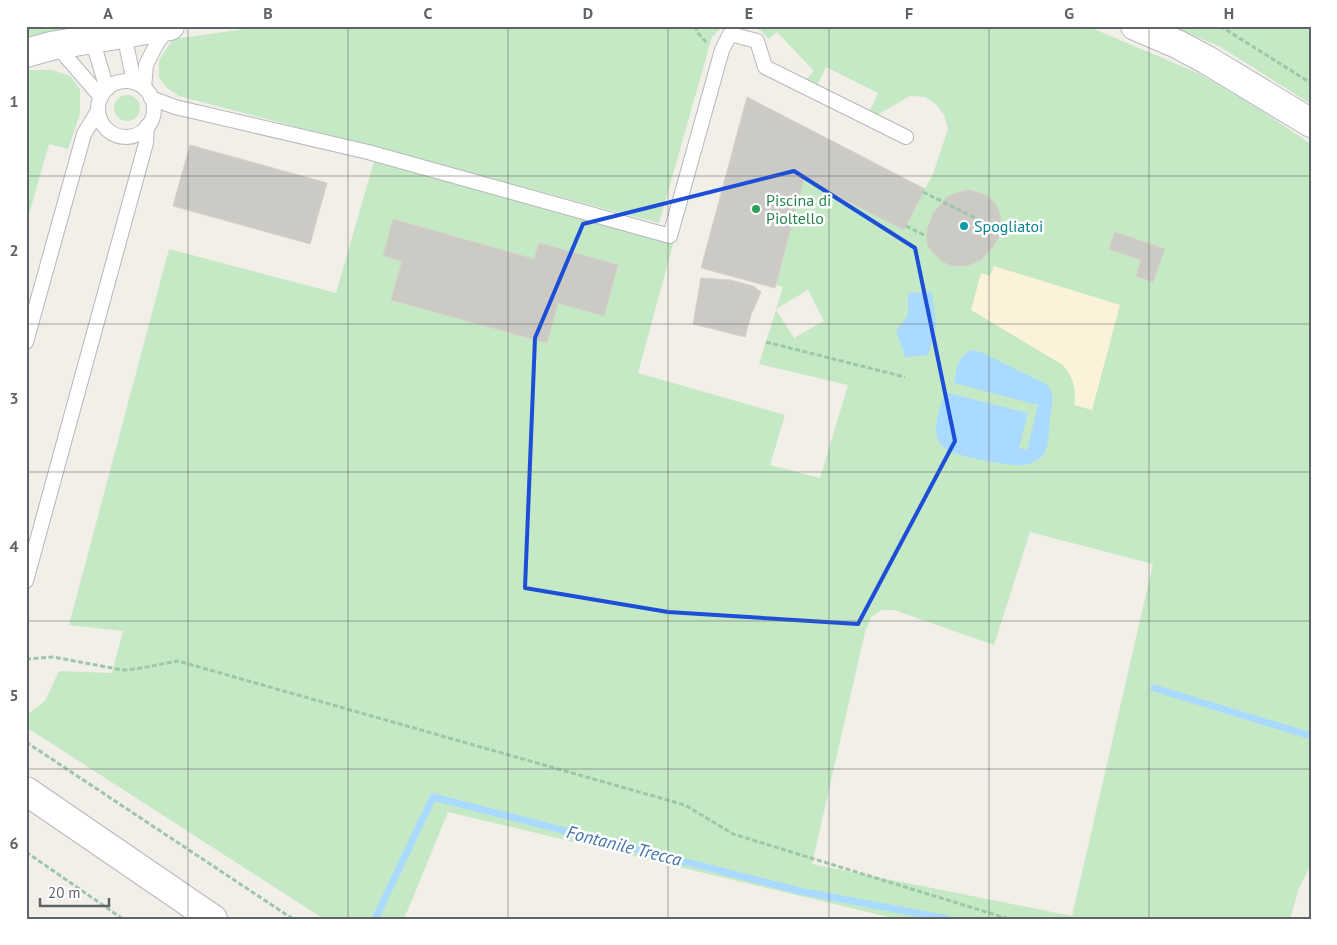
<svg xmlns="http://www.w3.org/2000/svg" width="1337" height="945" font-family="'PT Sans',sans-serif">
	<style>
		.green { fill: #c5e8c5; fill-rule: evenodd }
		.sand { fill: #fbf3d9 }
		.water { fill: #aadaff }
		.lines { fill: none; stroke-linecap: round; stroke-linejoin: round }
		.stream { stroke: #aadaff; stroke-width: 7 }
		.building { fill: #cccac5; stroke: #d6d1c6 }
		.lane-casing { stroke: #b5b8bc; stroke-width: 16 }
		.secondary-casing { stroke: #b6babf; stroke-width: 30 }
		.path { stroke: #9cc7a9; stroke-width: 3; stroke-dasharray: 5 2.5; stroke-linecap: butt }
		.lane { stroke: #fff; stroke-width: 14 }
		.secondary { stroke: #fff; stroke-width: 28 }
		.marked { fill: none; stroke: #1d4ed8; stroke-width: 4; stroke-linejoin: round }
		.grid { fill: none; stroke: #5f6368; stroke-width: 1; stroke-opacity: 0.55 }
		.leisure-dot { fill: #2e9e5b; stroke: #fff; stroke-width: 2 }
		.culture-dot { fill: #0f9aa8; stroke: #fff; stroke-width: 2 }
		.labels { text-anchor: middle; stroke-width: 5; stroke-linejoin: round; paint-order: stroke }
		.leisure-label { font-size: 16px; fill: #27864d; stroke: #fff; text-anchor: start }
		.culture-label { font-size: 16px; fill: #0d838f; stroke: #fff; text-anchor: start }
		.water-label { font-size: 18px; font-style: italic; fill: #4174aa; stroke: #fff }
		.neatline { fill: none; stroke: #5f6368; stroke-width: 2 }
		.grid-label { font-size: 16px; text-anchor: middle; font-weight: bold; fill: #5f6368 }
	</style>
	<rect width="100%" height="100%" fill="#f1efe8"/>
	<g class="green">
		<path d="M26,26H107L47,36H26Z"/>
		<path d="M267,26H726L722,27L712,37L659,223L179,96L167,88L159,77V60L173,39Z"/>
		<path d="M752,26H1087L1200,74L1262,111L1311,144V865L1299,888L1290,919H897L448,812L404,919H324L26,727V716L45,701L59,671L112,673L123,631L69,625L169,249L336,293L375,158L673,244L638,373L785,415L770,465L820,478L848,385L759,364L776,310L794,338L824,321L808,290L776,309L783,287L776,285L804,179L925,189L933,174L948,129L944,115L936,104L925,97L910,96L875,116L869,113L878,93L826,67L817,86L811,84L807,79L814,71L777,32L769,39L760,30ZM1030,532L1153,564L1072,916L812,864L865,632L871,617L882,610H894L994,645Z"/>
		<path d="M1170,26H1311V104L1219,46Z"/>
		<path d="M29,70H52L70,76L80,89V114L68,149L49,144L26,225V71Z"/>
		<circle cx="127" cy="108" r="13"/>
	</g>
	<path class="sand" d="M994,266L1120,305L1092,410L1074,405C1077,389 1073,378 1063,365L971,310L981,273L990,276Z"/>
	<g class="water">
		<path d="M932,292L936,325L928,355L905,357L896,331L908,315V293Z"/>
		<path d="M973,350L981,352L1046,384C1056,393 1052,406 1050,417C1049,426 1049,447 1044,454C1040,460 1030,464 1024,465C1012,467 955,456 946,449C942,447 938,441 937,437C933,426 942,404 945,392L1028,413L1019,448L1027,450L1038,405L954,383C957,369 957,355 973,350Z"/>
	</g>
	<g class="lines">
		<g class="stream">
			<path d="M1154,688L1311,736"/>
			<path d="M375,919L433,797L800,891L948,919"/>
		</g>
	</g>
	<g class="building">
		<path d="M747,97L925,189L904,230L804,179L775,288L701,268Z"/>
		<path d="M190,145L327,183L310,244L173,206Z"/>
		<path d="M968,190L974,191L986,195L995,203L1000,214L1001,229L1000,235L993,247L980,261L966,266H951L940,260L929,248L927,243V229L934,212L947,197L958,192Z"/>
		<path d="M393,219L534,259L539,243L618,265L604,316L558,303L547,343L391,300L402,261L383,256Z"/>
		<path d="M1115,232L1165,249L1153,282L1136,276L1141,260L1109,249Z"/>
		<path d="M701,278L730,280L753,286L761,292L751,315L745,337L693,324Z"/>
	</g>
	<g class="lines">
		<g class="lane-casing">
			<g id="lane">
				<path d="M124,34L134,82"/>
				<path d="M92,39L107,89"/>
				<path d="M56,45L101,97"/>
				<circle cx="126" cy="109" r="28"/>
				<path d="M144,88L146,65L156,45L168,28"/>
				<path d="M151,98L175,107L368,152L670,236L722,50L730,34L757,41L765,67L906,137"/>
				<path d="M26,342L84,134L98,111"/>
				<path d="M26,581L146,143L147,126"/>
			</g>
		</g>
		<g class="secondary-casing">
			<g id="secondary">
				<path d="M1135,26L1177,44L1207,60L1311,123"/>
				<path d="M26,53L51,46L170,26"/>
				<path d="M26,791L213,919"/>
			</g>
		</g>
		<g class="path">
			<path d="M695,26L698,33L706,42"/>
			<path d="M1220,26L1311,83"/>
			<path d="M923,192L1001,231"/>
			<path d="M906,226L924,235"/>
			<path d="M766,342L905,377"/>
			<path d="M26,659L53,657L123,670L136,669L178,661L685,805L733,834L1009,919"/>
			<path d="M26,742L293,919"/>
			<path d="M26,852L123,919"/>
		</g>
		<use href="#lane" class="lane"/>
		<use href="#secondary" class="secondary"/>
	</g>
	<path class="marked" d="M794,171L915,248L955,441L858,624L668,612L525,588L535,338L583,224Z"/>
	<path class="grid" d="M188,26V919M348,26V919M508,26V919M668,26V919M829,26V919M989,26V919M1149,26V919M26,176H1311M26,324H1311M26,472H1311M26,621H1311M26,769H1311"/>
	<circle class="leisure-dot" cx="756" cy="209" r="5"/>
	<circle class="culture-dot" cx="964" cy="226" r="5"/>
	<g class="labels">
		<g class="leisure-label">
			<text x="766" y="206">Piscina di<tspan x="766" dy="18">Pioltello</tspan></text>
		</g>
		<g class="culture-label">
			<text x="974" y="232">Spogliatoi</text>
		</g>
		<g class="water-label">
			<text transform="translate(624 846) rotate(14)" y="6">Fontanile Trecca</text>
		</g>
	</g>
	<rect width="1337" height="945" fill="none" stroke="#ffffff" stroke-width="55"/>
	<path d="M40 898v8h69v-8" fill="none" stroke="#5f6368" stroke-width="2.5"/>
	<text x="48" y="898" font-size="15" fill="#5f6368" stroke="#ffffff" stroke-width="4" paint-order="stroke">20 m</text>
	<rect x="28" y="28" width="1282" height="890" class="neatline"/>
	<g class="grid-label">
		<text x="108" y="19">A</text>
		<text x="268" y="19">B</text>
		<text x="428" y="19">C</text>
		<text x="588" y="19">D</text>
		<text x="749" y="19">E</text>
		<text x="909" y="19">F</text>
		<text x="1069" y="19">G</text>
		<text x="1229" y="19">H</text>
		<text x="14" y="107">1</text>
		<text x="14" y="256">2</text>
		<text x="14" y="404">3</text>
		<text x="14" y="552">4</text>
		<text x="14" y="701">5</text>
		<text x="14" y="849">6</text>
	</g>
</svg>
